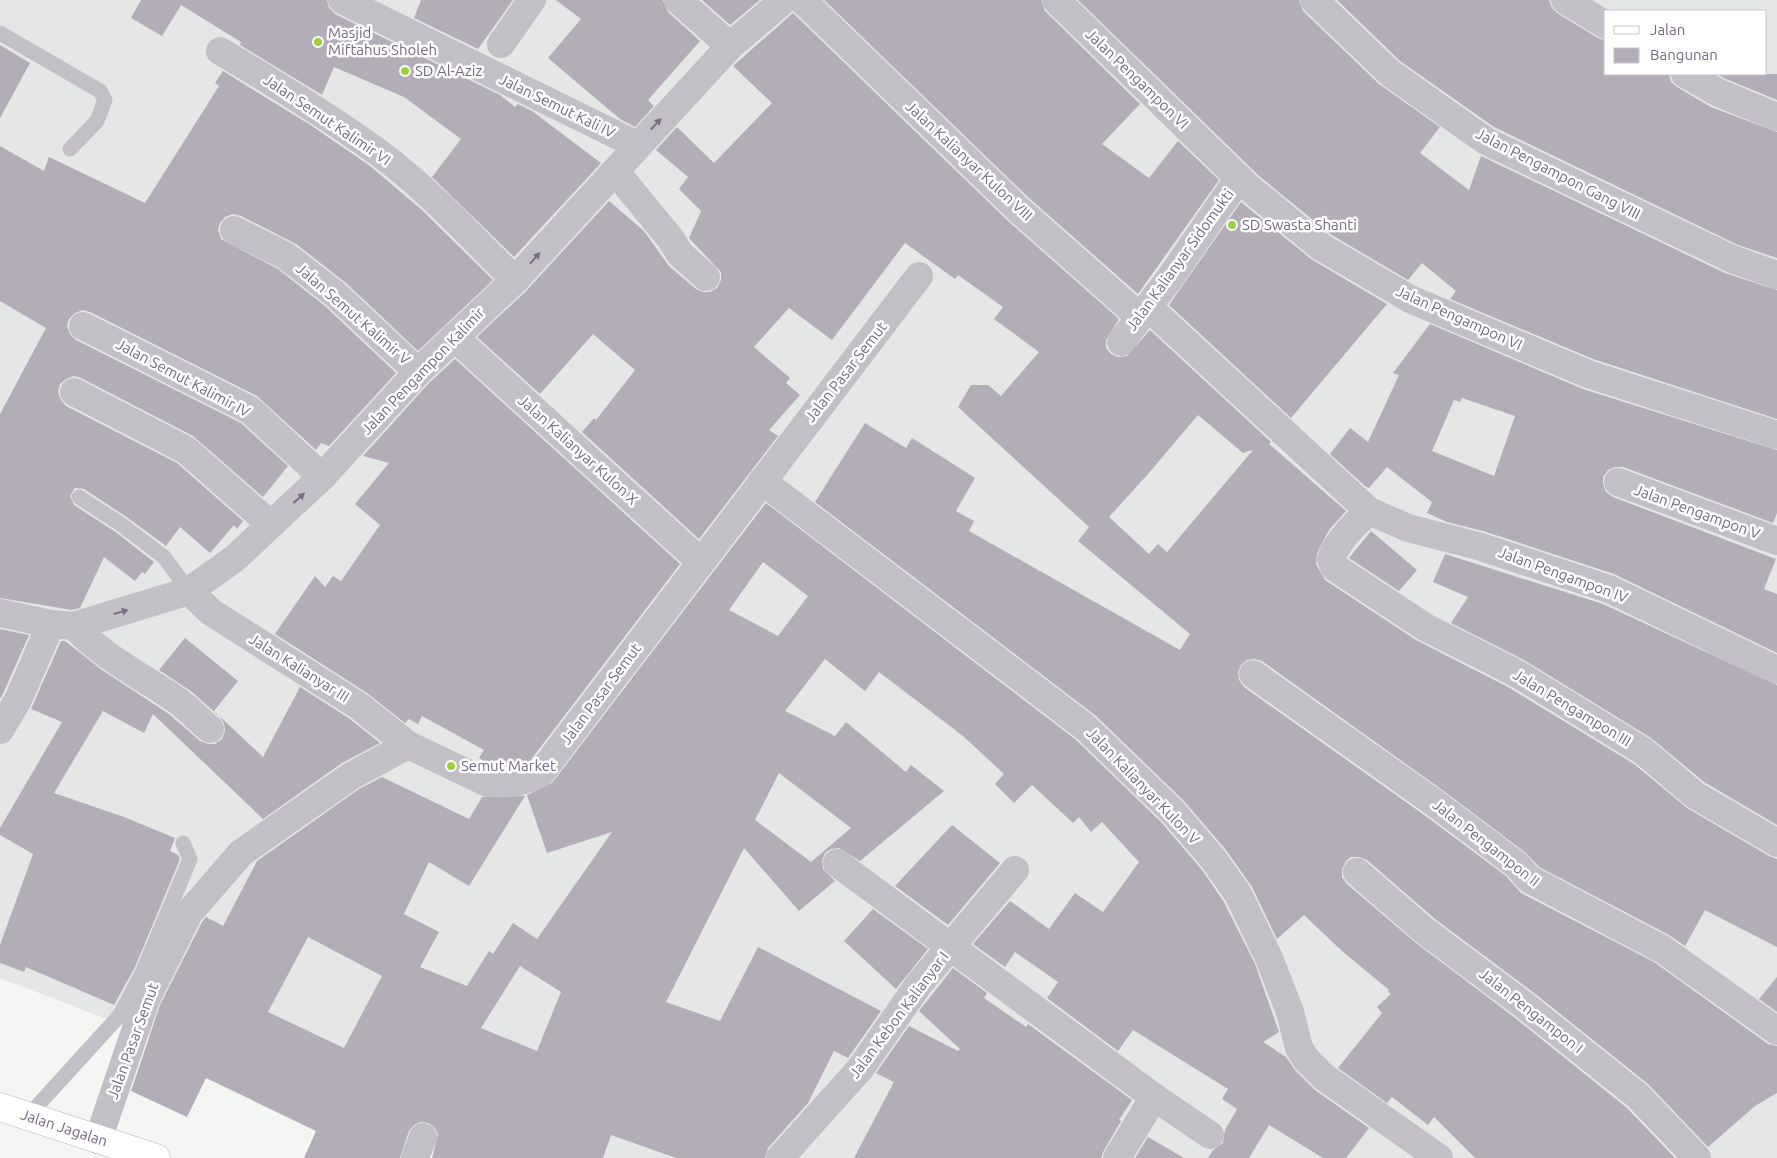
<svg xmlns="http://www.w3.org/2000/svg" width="1777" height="1158" font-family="Ubuntu,sans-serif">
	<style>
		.built { fill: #e5e6e6; fill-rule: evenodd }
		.building { fill: #b2adb7; fill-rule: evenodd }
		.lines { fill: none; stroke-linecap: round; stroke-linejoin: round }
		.primary-casing { stroke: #b7b3ba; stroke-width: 29 }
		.service { stroke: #c3bfc6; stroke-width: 15 }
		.minor { stroke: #c3bfc6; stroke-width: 28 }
		.primary { stroke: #fff; stroke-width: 28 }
		.oneway { fill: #796c84 }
		.poi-dot { fill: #9fd039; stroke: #fff; stroke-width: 2 }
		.labels { text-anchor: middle; stroke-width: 5; stroke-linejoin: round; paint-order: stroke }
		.poi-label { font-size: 15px; fill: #756880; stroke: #fff; text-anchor: start }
		.street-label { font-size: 15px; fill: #756880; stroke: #fff }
	</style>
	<rect width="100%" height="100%" fill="#f3f6f3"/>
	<path class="built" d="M0,0H1777V1158H468L0,978ZM1606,11H1766V74H1606Z"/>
	<g class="building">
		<path d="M141,0H327L329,8L335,14L500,95L515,107L518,104L532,111L601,163L514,257L432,177L461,139L404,97L334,67L322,95L240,45L241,42L181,5L162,36L131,18Z"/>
		<path d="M421,0H513L478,49L414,18Z"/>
		<path d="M556,0H663L668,12L700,41L648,100L654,106L635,127L620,119L548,58L581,19Z"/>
		<path d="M702,0H760L730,25Z"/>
		<path d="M824,0H1041L1045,11L1140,104L1102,144L1149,178L1178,141L1219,180L1138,294L1029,198Z"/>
		<path d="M1078,0H1299L1303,11L1379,84L1440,127L1420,153L1469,190L1481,156L1725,273L1777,290V419L1593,359L1450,299L1456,291L1422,263L1408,280L1330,234L1259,176Z"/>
		<path d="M1337,0H1549L1552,8L1557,13L1598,38L1606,41V74H1669L1671,82L1677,87L1711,107L1777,132V258L1738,245L1494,127L1400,61Z"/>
		<path d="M793,13L1007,220L1119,319L1106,340V348L1111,354L1118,357L1127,356L1150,330L1271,442L1269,444L1346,511L1329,530L1317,553L1316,564L1325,580L1416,640L1508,687L1634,764L1687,808L1769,856L1777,859V947L1705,910L1685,946L1669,935L1539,867L1526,853L1445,792L1262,661L1255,659L1247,660L1241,665L1238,672L1239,680L1244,687L1427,817L1506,876L1521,893L1654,962L1768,1044L1777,1046V1093L1755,1106L1708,1147L1648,1084L1534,993L1435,919L1367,860L1359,857H1351L1346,861L1342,869V877L1347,884L1416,943L1514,1017L1627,1108L1675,1158H1475L1434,1117L1428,1125L1392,1097L1387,1103L1338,1068L1382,1013L1377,1007L1391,994L1388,992L1389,990L1342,951L1304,915L1277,939L1252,887L1226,850L1184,801L1096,716L815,502L865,423L906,448L912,438L975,478L956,511L974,521L969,531L1180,650L1190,634L1078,541L1089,527L958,407L971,385H988L1001,396L1039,352L994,319L1003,307L958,275L955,279L905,243L832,340L789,308L754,347L790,378L786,383L800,395L769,430L778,436L699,539L582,432L594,418L596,420L635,370L593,334L540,394L477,337L526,291L609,201L644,231L669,266L696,289L703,292H710L717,288L721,280V272L689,238L701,211L679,189L688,177L656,150L677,127L714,163L772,103L733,66ZM1198,415L1243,453L1253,450L1167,552L1158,544L1149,554L1109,517L1148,474Z"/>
		<path d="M0,45L30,63L0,118Z"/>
		<path d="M223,71L312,126L370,166L422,210L493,280L418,351L346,283L296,244L241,216L233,214L225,217L220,223L218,230L221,239L278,269L325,306L396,373L329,446L321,443L316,450L257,396L90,312L83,310L75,313L69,319L67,326L70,334L76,340L241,423L288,466L263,497L193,436L81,378L74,376L66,379L60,384L58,392L61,400L66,406L177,463L243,521L237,529L234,525L210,553L180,527L166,546L128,518L84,489L75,488L70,496L74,505L117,533L154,562L145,574L142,572L135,581L104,557L80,608L72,610L0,598V414L46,328L0,301V146L44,171L49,157L145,203L219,86L215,83Z"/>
		<path d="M1717,74H1777V100L1726,79Z"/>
		<path d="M1241,202L1311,259L1387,304L1291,418L1169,305Z"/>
		<path d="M1430,324L1583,389L1777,450V513L1773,523L1623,467H1615L1608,470L1603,477V484L1606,492L1613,497L1776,559L1764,589L1777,594V653L1614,574L1483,531L1447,522L1427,513L1432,502L1387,467L1369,488L1366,487L1330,454L1350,428L1368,442L1399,375L1393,373ZM1462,398L1515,416L1494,476L1432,451L1454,400L1460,402Z"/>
		<path d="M455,359L680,564L530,761L515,766L495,767L479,758L484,750L422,716L418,724L409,719L405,723L367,693L275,634L315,576L325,587L333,576L341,581L380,525L355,504L389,463L363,456L429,383Z"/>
		<path d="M766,503L1075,739L1162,823L1202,870L1224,902L1255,964L1279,1032L1263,1042L1286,1057L1295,1070L1315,1090L1369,1128L1346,1158H1323L1269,1125L1249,1158H1208L1213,1150L1223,1143L1225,1130L1237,1109L1222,1099L1228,1089L1133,1030L1118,1051L1047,998L1058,982L1015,952L1005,967L973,944L1010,901L1049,929L1075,893L1103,912L1139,862L1102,822L1091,832L1079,817L1073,823L1032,785L1014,803L995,784L1004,774L963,736L879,672L865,691L825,659L785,711L835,736L846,722L906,772L911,765L944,791L860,861L839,848L831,849L825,853L822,861L823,869L835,881L799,911L744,848L666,1002L720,1021L758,947L881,1011L848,1058L834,1051L808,1103L768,1148L765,1158H676L611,1135L603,1158H432L438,1134L435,1128L429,1123L421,1122L414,1125L409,1131L400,1158H304L316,1131L206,1078L187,1117L131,1091L160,1005L202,922L206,917L223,926L257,861L359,789L382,777L469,819L482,797L525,796L469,886L429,862L404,914L439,932L420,967L467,986L489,951L493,954L513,923L537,939L612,832L547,853L527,795L552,783ZM763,562L808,596L778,636L729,610ZM779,773L851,828L811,862L755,820ZM308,937L382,976L344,1048L268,1012ZM520,966L561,992L537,1051L481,1028Z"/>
		<path d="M1371,531L1417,570L1399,591L1349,558Z"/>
		<path d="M1445,554L1603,604L1777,685V825L1704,782L1651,738L1524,660L1451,623L1468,597L1433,582Z"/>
		<path d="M0,629L29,635L1,698L0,697Z"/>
		<path d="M185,638L238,681L214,711L263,757L300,687L350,719L380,743L342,763L263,819L153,714L144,733L103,711L54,793L124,817L175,838L170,851L178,855L180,859L135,967L114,1005L26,967L24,972L0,963V945L33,854L0,835V828L62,722L31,709L61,641H65L102,670L169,714L200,741L208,744H215L222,739L225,731L224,723L220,717L192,692L159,670Z"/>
		<path d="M952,825L1000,863L948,925L895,886Z"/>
		<path d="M873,909L928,949L896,989L844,941Z"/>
		<path d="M953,968L987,993L984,998L1026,1027L1028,1024L1132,1100L1119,1120L1121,1121L1104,1150L1101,1158H854L894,1082L876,1073L909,1026L958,1051L960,1049L919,1011Z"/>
		<path d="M1777,977V1012L1759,999Z"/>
		<path d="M1148,1137L1184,1158H1135Z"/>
	</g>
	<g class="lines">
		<g class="primary-casing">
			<path id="primary" d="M0,1107L156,1158"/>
		</g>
		<g class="service">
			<path d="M0,33L100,91L105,100L97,121L70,149"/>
			<path d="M79,497L122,525L164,557L189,591"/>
			<path d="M28,1116L120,1015L143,971L190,859L183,843"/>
		</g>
		<g class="minor">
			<path d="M342,0L637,145"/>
			<path d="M678,0L730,46"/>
			<path d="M802,0L1018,209L1140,317"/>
			<path d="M1056,0L1249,188L1321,247L1410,299L1588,374L1777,435"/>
			<path d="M1314,0L1390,73L1486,141L1732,259L1777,275"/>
			<path d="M1565,0L1606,25"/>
			<path d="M501,44L532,0"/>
			<path d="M220,51C274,83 328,116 379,153C429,190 471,237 515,280"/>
			<path d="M1685,74L1719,93L1777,117"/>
			<path d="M615,171L670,238L680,254L706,277"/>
			<path d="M234,230L286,256L335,294L418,372"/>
			<path d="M1148,307L1369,511C1355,524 1337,541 1331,559L1334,567L1425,627L1516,673L1643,751L1695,795L1777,843"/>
			<path d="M83,326L250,410L322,477"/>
			<path d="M454,337L701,562"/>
			<path d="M1121,342L1170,278L1239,178"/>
			<path d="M74,392L186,450L270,524"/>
			<path d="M762,481L1085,727L1173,812L1214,860L1238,894L1269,958L1290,1012L1299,1048L1306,1059L1324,1077L1439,1158"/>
			<path d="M1618,482L1777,541"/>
			<path d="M1369,511L1408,528L1478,546L1609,589L1777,670"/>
			<path d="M189,591L211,612L359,706L408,745L488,783L518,782L540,774L919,276"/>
			<path d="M0,613L51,624L74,626L189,591L234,559L322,477L418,372L515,280L730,46L784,0"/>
			<path d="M74,626C104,658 142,676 178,701C189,709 199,720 210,729"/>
			<path d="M1253,674L1436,804L1517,865L1529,879L1662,949L1777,1031"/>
			<path d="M0,730L18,700L51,624"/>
			<path d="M837,863L1154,1097L1210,1135"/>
			<path d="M1357,872L1425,931L1524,1005L1638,1096L1697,1158"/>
			<path d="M98,1140L146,999L189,913L241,853L351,776L408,745"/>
			<path d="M415,1158L423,1137"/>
			<path d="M780,1158L860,1069L919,984L1015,870"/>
			<path d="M1117,1158L1154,1097"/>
		</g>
		<use href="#primary" class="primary"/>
	</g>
	<defs><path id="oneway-solid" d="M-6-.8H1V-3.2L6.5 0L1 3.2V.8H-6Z" transform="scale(1.25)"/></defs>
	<g class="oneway">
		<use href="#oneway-solid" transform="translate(656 124) rotate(-47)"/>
		<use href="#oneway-solid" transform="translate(535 258) rotate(-48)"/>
		<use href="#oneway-solid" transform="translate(299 498) rotate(-42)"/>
		<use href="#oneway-solid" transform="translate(121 612) rotate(-16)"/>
	</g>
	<g class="poi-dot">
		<circle cx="318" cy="42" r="5"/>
		<circle cx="405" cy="71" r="5"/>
		<circle cx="1232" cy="225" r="5"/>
		<circle cx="451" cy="766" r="5"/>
	</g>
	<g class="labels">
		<g class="poi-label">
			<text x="328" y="38">Masjid<tspan x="328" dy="17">Miftahus Sholeh</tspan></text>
			<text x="415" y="76">SD Al-Aziz</text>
			<text x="1242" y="230">SD Swasta Shanti</text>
			<text x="461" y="771">Semut Market</text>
		</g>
		<g class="street-label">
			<text transform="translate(1137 79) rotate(44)" y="5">Jalan Pengampon VI</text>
			<text transform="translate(557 106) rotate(26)" y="5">Jalan Semut Kali IV</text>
			<text transform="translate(327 120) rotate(34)" y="5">Jalan Semut Kalimir VI</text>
			<text transform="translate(969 161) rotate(43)" y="5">Jalan Kalianyar Kulon VIII</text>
			<text transform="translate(1558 174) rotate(27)" y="5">Jalan Pengampon Gang VIII</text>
			<text transform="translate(1180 260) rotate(-54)" y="5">Jalan Kalianyar Sidomukti</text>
			<text transform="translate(353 314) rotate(41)" y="5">Jalan Semut Kalimir V</text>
			<text transform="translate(1459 318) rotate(24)" y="5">Jalan Pengampon VI</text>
			<text transform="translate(423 371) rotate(-46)" y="5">Jalan Pengampon Kalimir</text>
			<text transform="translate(846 372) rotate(-52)" y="5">Jalan Pasar Semut</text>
			<text transform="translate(183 378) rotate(28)" y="5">Jalan Semut Kalimir IV</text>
			<text transform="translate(578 450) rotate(42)" y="5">Jalan Kalianyar Kulon X</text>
			<text transform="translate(1697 512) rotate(20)" y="5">Jalan Pengampon V</text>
			<text transform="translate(1563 575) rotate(20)" y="5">Jalan Pengampon IV</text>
			<text transform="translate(299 668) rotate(32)" y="5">Jalan Kalianyar III</text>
			<text transform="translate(601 694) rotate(-53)" y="5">Jalan Pasar Semut</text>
			<text transform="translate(1572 708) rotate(31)" y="5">Jalan Pengampon III</text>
			<text transform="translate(1143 786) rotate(46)" y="5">Jalan Kalianyar Kulon V</text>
			<text transform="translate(1486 843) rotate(38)" y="5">Jalan Pengampon II</text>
			<text transform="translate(1531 1011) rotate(38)" y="5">Jalan Pengampon I</text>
			<text transform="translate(899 1015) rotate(-53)" y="5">Jalan Kebon Kalianyar I</text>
			<text transform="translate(133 1041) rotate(-70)" y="5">Jalan Pasar Semut</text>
			<text transform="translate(64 1128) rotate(18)" y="5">Jalan Jagalan</text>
		</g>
	</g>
	<rect x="1604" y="10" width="162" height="65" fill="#ffffff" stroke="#c8c3cc"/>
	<rect x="1614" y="26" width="25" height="8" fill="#ffffff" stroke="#c8c3cc"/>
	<text x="1650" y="35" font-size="15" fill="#756880">Jalan</text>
	<rect x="1614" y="48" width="25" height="15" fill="#b2adb7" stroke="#c8c3cc"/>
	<text x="1650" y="60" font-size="15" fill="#756880">Bangunan</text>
</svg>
